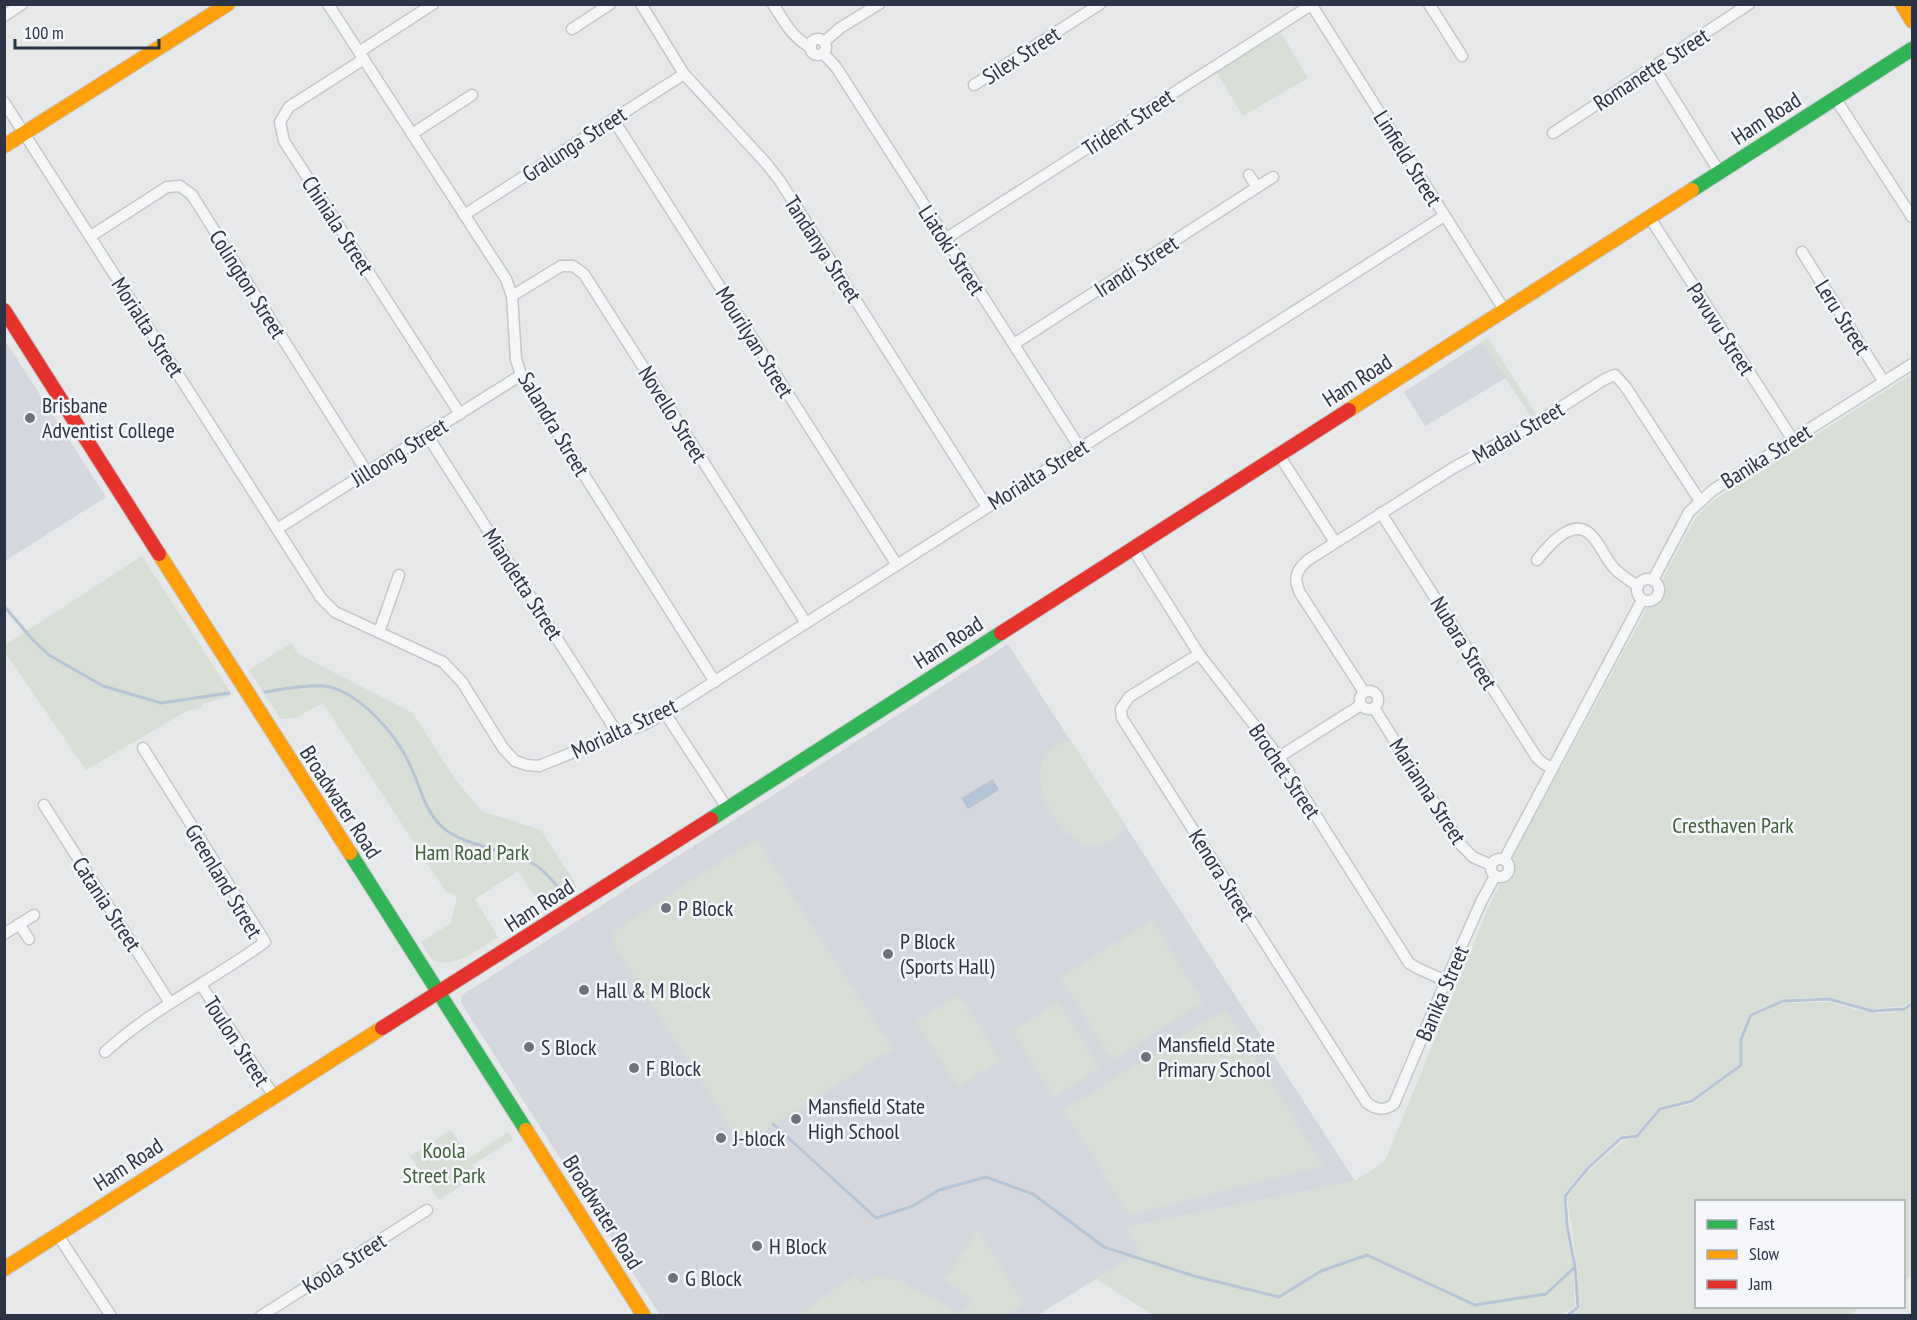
<svg xmlns="http://www.w3.org/2000/svg" width="1917" height="1320" font-family="'PT Sans Narrow',sans-serif">
	<style>
		.built { fill: #d4d7dd }
		.green { fill: #d6ded6 }
		.water { fill: #b4c4d5 }
		.lines { fill: none; stroke-linecap: round; stroke-linejoin: round }
		.stream { stroke: #b4c4d5; stroke-width: 3 }
		.street-casing { stroke: #c4c6c8; stroke-width: 13 }
		.fast-casing { stroke: #c4c6c8; stroke-width: 16 }
		.slow-casing { stroke: #c4c6c8; stroke-width: 16 }
		.jam-casing { stroke: #c4c6c8; stroke-width: 16 }
		.street { stroke: #f5f6f7; stroke-width: 10 }
		.fast { stroke: #30b455; stroke-width: 14 }
		.slow { stroke: #ff9f0a; stroke-width: 14 }
		.jam { stroke: #e5322d; stroke-width: 14 }
		.poi-dot { fill: #6c737f; stroke: #f4f6f9; stroke-width: 2 }
		.labels { text-anchor: middle; stroke-width: 5; stroke-linejoin: round; paint-order: stroke }
		.street-label { font-size: 22px; fill: #2b3445; stroke: #f4f6f9 }
		.poi-label { font-size: 22px; fill: #2b3445; stroke: #f4f6f9; text-anchor: start }
		.park-label { font-size: 22px; fill: #3f6138; stroke: #f4f6f9 }
	</style>
	<rect width="100%" height="100%" fill="#e6e8ea"/>
	<g class="built">
		<path d="M4,339L106,497L5,561H4Z"/>
		<path d="M1482,342L1506,378L1425,426L1404,392Z"/>
		<path d="M1008,644L1355,1181L1126,1227L1141,1251L1038,1315H660L467,1012L461,1002L462,995Z"/>
	</g>
	<g class="green">
		<path d="M1281,33L1308,78L1243,116L1216,71Z"/>
		<path d="M1488,338L1536,414L1531,417L1482,342Z"/>
		<path d="M1912,374V1002L1904,1006L1872,1009L1829,997L1784,999L1750,1013L1739,1038V1064L1692,1099L1659,1107L1636,1134L1620,1136L1586,1167L1563,1195L1565,1225L1573,1267L1575,1306L1562,1315H1153L1096,1279L1141,1251L1126,1227L1355,1181L1385,1161L1489,906L1513,857L1695,519L1704,509L1717,498Z"/>
		<path d="M142,556L232,695L203,704L201,708L187,711L86,770L5,652V645Z"/>
		<path d="M291,643L298,654L413,713L455,779L482,811L541,830L577,886L575,894L550,910L546,905L542,907L518,871L475,899L498,937C479,948 454,971 431,959L421,942L451,923L457,895L446,892L323,703L295,718L281,719L249,670Z"/>
		<path d="M1063,742H1072L1125,825C1117,837 1112,843 1097,845C1094,845 1090,847 1087,846C1084,845 1079,841 1076,839C1046,821 1019,758 1063,742Z"/>
		<path d="M756,839L893,1049L742,1145L612,942L614,931Z"/>
		<path d="M1152,920L1204,1002L1112,1060L1060,978Z"/>
		<path d="M959,994L1001,1060L958,1087L916,1022Z"/>
		<path d="M1058,1002L1100,1068L1054,1097L1012,1031Z"/>
		<path d="M1830,1002C1857,1010 1886,1021 1912,1006V1276L1904,1281V1202H1696V1306L1861,1307L1848,1316L1571,1315L1580,1309L1577,1265L1567,1197L1590,1170L1623,1141L1638,1137L1661,1111L1692,1104L1742,1066V1040L1753,1016L1783,1003Z"/>
		<path d="M1225,1009L1324,1166L1129,1215L1064,1110Z"/>
		<path d="M451,1130L469,1158L508,1132L514,1139L472,1165L478,1175L439,1200L410,1156Z"/>
		<path d="M978,1230L1024,1304L1006,1315H798L856,1275L862,1284L877,1276L905,1282L907,1286L935,1299L960,1315L972,1300L944,1281Z"/>
	</g>
	<path class="water" d="M993,779L999,790L968,809L961,798Z"/>
	<g class="lines">
		<g class="stream">
			<path d="M4,606L33,640L49,655L103,686L161,703L229,693"/>
			<path d="M265,692C283,689 307,684 325,686C360,692 396,734 410,765C420,786 424,809 441,826C462,846 505,849 530,862C543,868 555,883 563,894"/>
			<path d="M773,1124L876,1218L913,1206L939,1190L986,1177L1033,1194L1104,1247L1194,1276L1279,1297L1321,1271L1367,1255L1475,1305L1546,1294L1575,1267"/>
			<path d="M1567,1316L1578,1307L1575,1267L1567,1225L1565,1196L1588,1168L1621,1138L1637,1136L1660,1109L1692,1101L1741,1065V1039L1751,1015L1783,1001L1829,999L1872,1011L1904,1009L1912,1004"/>
		</g>
		<g class="street-casing">
			<g id="street">
				<path d="M328,4L506,279L512,296L516,359L521,375L715,682"/>
				<path d="M641,4L684,74L765,162L780,181L987,507"/>
				<path d="M773,4C783,20 793,39 811,47"/>
				<path d="M1311,4L1505,311"/>
				<path d="M1429,4L1462,56"/>
				<path d="M4,16L22,4"/>
				<path d="M572,29L610,4"/>
				<circle cx="818" cy="47" r="8"/>
				<path d="M824,42L840,28L879,4"/>
				<path d="M359,52L433,4"/>
				<path d="M823,53L836,67L1080,448"/>
				<path d="M364,59L289,107L280,122L284,141L460,414"/>
				<path d="M1654,67L1720,173"/>
				<path d="M974,85L1100,4"/>
				<path d="M1835,98L1912,217"/>
				<path d="M4,102L321,598L335,612L443,662L462,682L503,748L515,761L527,765L539,766L647,723L665,713L1444,216"/>
				<path d="M613,119L897,565"/>
				<path d="M1553,133L1749,4"/>
				<path d="M412,134L472,95"/>
				<path d="M1249,175L1257,187"/>
				<path d="M464,215L684,74"/>
				<path d="M1650,218L1793,440"/>
				<path d="M91,236L167,187L180,186L192,195L367,472"/>
				<path d="M945,239L1311,5"/>
				<path d="M1802,252L1884,382"/>
				<path d="M512,296L561,266H573L584,274L806,623"/>
				<path d="M1014,344L1273,177"/>
				<path d="M427,435L618,734"/>
				<path d="M1279,455L1335,542"/>
				<path d="M1381,513L1537,758L1544,764L1553,768"/>
				<path d="M277,529L521,375"/>
				<path d="M1133,549L1199,654L1279,757L1409,963L1417,968L1446,981"/>
				<path d="M1537,560C1548,546 1572,517 1590,534C1601,544 1605,559 1615,569C1622,576 1630,581 1638,586"/>
				<circle cx="1648" cy="590" r="11"/>
				<path d="M1653,580L1689,512L1713,490L1912,364"/>
				<path d="M379,632L399,575"/>
				<path d="M1199,654L1129,697L1121,709L1122,718L1367,1103C1377,1110 1384,1111 1394,1104L1446,981L1481,902L1495,876"/>
				<circle cx="1369" cy="700" r="9"/>
				<path d="M1364,692L1300,593C1293,578 1296,570 1308,560L1453,468L1538,422L1605,379L1615,375L1625,386L1700,501"/>
				<path d="M1374,708L1461,845L1473,857L1491,865"/>
				<path d="M665,713L727,808"/>
				<path d="M1279,757L1361,705"/>
				<path d="M44,805L170,1003"/>
				<circle cx="1500" cy="868" r="9"/>
				<path d="M1504,860L1642,600"/>
				<path d="M19,924L29,939"/>
				<path d="M4,934L34,915"/>
				<path d="M201,985L274,1096"/>
				<path d="M105,1052C153,1008 213,980 265,942L143,748"/>
				<path d="M57,1234L111,1316"/>
				<path d="M261,1316L427,1210"/>
			</g>
		</g>
		<g class="fast-casing">
			<g id="fast">
				<path d="M1692,190L1912,49"/>
				<path d="M711,819L1001,633"/>
				<path d="M350,853L526,1130"/>
			</g>
		</g>
		<g class="slow-casing">
			<g id="slow">
				<path d="M1902,4L1912,21"/>
				<path d="M4,146L228,4"/>
				<path d="M1349,410L1692,190"/>
				<path d="M159,554L350,853"/>
				<path d="M526,1130L644,1316"/>
				<path d="M4,1269L382,1028"/>
			</g>
		</g>
		<g class="jam-casing">
			<g id="jam">
				<path d="M4,310L159,554"/>
				<path d="M1001,633L1349,410"/>
				<path d="M382,1028L711,819"/>
			</g>
		</g>
		<use href="#street" class="street"/>
		<use href="#fast" class="fast"/>
		<use href="#slow" class="slow"/>
		<use href="#jam" class="jam"/>
	</g>
	<g class="poi-dot">
		<circle cx="30" cy="418" r="6"/>
		<circle cx="666" cy="908" r="6"/>
		<circle cx="888" cy="954" r="6"/>
		<circle cx="584" cy="990" r="6"/>
		<circle cx="529" cy="1047" r="6"/>
		<circle cx="1146" cy="1057" r="6"/>
		<circle cx="634" cy="1068" r="6"/>
		<circle cx="796" cy="1119" r="6"/>
		<circle cx="721" cy="1138" r="6"/>
		<circle cx="757" cy="1246" r="6"/>
		<circle cx="673" cy="1278" r="6"/>
	</g>
	<g class="labels">
		<g class="street-label">
			<text transform="translate(1021 55) rotate(-33)" y="8">Silex Street</text>
			<text transform="translate(1651 69) rotate(-33)" y="8">Romanette Street</text>
			<text transform="translate(1766 118) rotate(-33)" y="8">Ham Road</text>
			<text transform="translate(1128 122) rotate(-33)" y="8">Trident Street</text>
			<text transform="translate(574 144) rotate(-33)" y="8">Gralunga Street</text>
			<text transform="translate(1408 158) rotate(58)" y="8">Linfield Street</text>
			<text transform="translate(338 225) rotate(57)" y="8">Chiniala Street</text>
			<text transform="translate(823 249) rotate(57)" y="8">Tandanya Street</text>
			<text transform="translate(952 250) rotate(57)" y="8">Liatoki Street</text>
			<text transform="translate(1136 266) rotate(-33)" y="8">Irandi Street</text>
			<text transform="translate(248 284) rotate(58)" y="8">Colington Street</text>
			<text transform="translate(1843 317) rotate(58)" y="8">Leru Street</text>
			<text transform="translate(148 327) rotate(57)" y="8">Morialta Street</text>
			<text transform="translate(1721 329) rotate(57)" y="8">Pavuvu Street</text>
			<text transform="translate(755 342) rotate(58)" y="8">Mourilyan Street</text>
			<text transform="translate(1357 380) rotate(-33)" y="8">Ham Road</text>
			<text transform="translate(673 414) rotate(58)" y="8">Novello Street</text>
			<text transform="translate(554 424) rotate(59)" y="8">Salandra Street</text>
			<text transform="translate(1518 432) rotate(-30)" y="8">Madau Street</text>
			<text transform="translate(399 452) rotate(-32)" y="8">Jilloong Street</text>
			<text transform="translate(1766 456) rotate(-32)" y="8">Banika Street</text>
			<text transform="translate(1038 474) rotate(-32)" y="8">Morialta Street</text>
			<text transform="translate(523 584) rotate(57)" y="8">Miandetta Street</text>
			<text transform="translate(948 642) rotate(-33)" y="8">Ham Road</text>
			<text transform="translate(1464 643) rotate(58)" y="8">Nubara Street</text>
			<text transform="translate(624 728) rotate(-25)" y="8">Morialta Street</text>
			<text transform="translate(1285 771) rotate(56)" y="8">Brochet Street</text>
			<text transform="translate(1428 791) rotate(57)" y="8">Marianna Street</text>
			<text transform="translate(341 802) rotate(57)" y="8">Broadwater Road</text>
			<text transform="translate(1222 875) rotate(58)" y="8">Kenora Street</text>
			<text transform="translate(224 881) rotate(59)" y="8">Greenland Street</text>
			<text transform="translate(107 904) rotate(57)" y="8">Catania Street</text>
			<text transform="translate(539 905) rotate(-33)" y="8">Ham Road</text>
			<text transform="translate(1442 993) rotate(-67)" y="8">Banika Street</text>
			<text transform="translate(237 1041) rotate(57)" y="8">Toulon Street</text>
			<text transform="translate(128 1164) rotate(-33)" y="8">Ham Road</text>
			<text transform="translate(603 1212) rotate(58)" y="8">Broadwater Road</text>
			<text transform="translate(344 1263) rotate(-32)" y="8">Koola Street</text>
		</g>
		<g class="poi-label">
			<text x="42" y="413">Brisbane<tspan x="42" dy="25">Adventist College</tspan></text>
			<text x="678" y="916">P Block</text>
			<text x="900" y="949">P Block<tspan x="900" dy="25">(Sports Hall)</tspan></text>
			<text x="596" y="998">Hall &amp; M Block</text>
			<text x="1158" y="1052">Mansfield State<tspan x="1158" dy="25">Primary School</tspan></text>
			<text x="541" y="1055">S Block</text>
			<text x="646" y="1076">F Block</text>
			<text x="808" y="1114">Mansfield State<tspan x="808" dy="25">High School</tspan></text>
			<text x="733" y="1146">J-block</text>
			<text x="769" y="1254">H Block</text>
			<text x="685" y="1286">G Block</text>
		</g>
		<g class="park-label">
			<text x="1733" y="833">Cresthaven Park</text>
			<text x="472" y="860">Ham Road Park</text>
			<text x="444" y="1158">Koola<tspan x="444" dy="25">Street Park</tspan></text>
		</g>
	</g>
	<rect width="1917" height="1320" fill="none" stroke="#2b3445" stroke-width="12"/>
	<rect x="1695" y="1200" width="210" height="108" fill="#f4f6f9" stroke="#a4a8b1" stroke-width="1.5"/>
	<rect x="1707" y="1220" width="30" height="9" fill="#30b455" stroke="#a4a8b1" stroke-width="1.5"/>
	<text x="1749" y="1230" font-size="18" fill="#2b3445">Fast</text>
	<rect x="1707" y="1250" width="30" height="9" fill="#ff9f0a" stroke="#a4a8b1" stroke-width="1.5"/>
	<text x="1749" y="1260" font-size="18" fill="#2b3445">Slow</text>
	<rect x="1707" y="1280" width="30" height="9" fill="#e5322d" stroke="#a4a8b1" stroke-width="1.5"/>
	<text x="1749" y="1290" font-size="18" fill="#2b3445">Jam</text>
	<path d="M15 39v9h144v-9" fill="none" stroke="#2b3445" stroke-width="3"/>
	<text x="24" y="39" font-size="18" fill="#2b3445" stroke="#f4f6f9" stroke-width="4.5" paint-order="stroke">100 m</text>
</svg>
